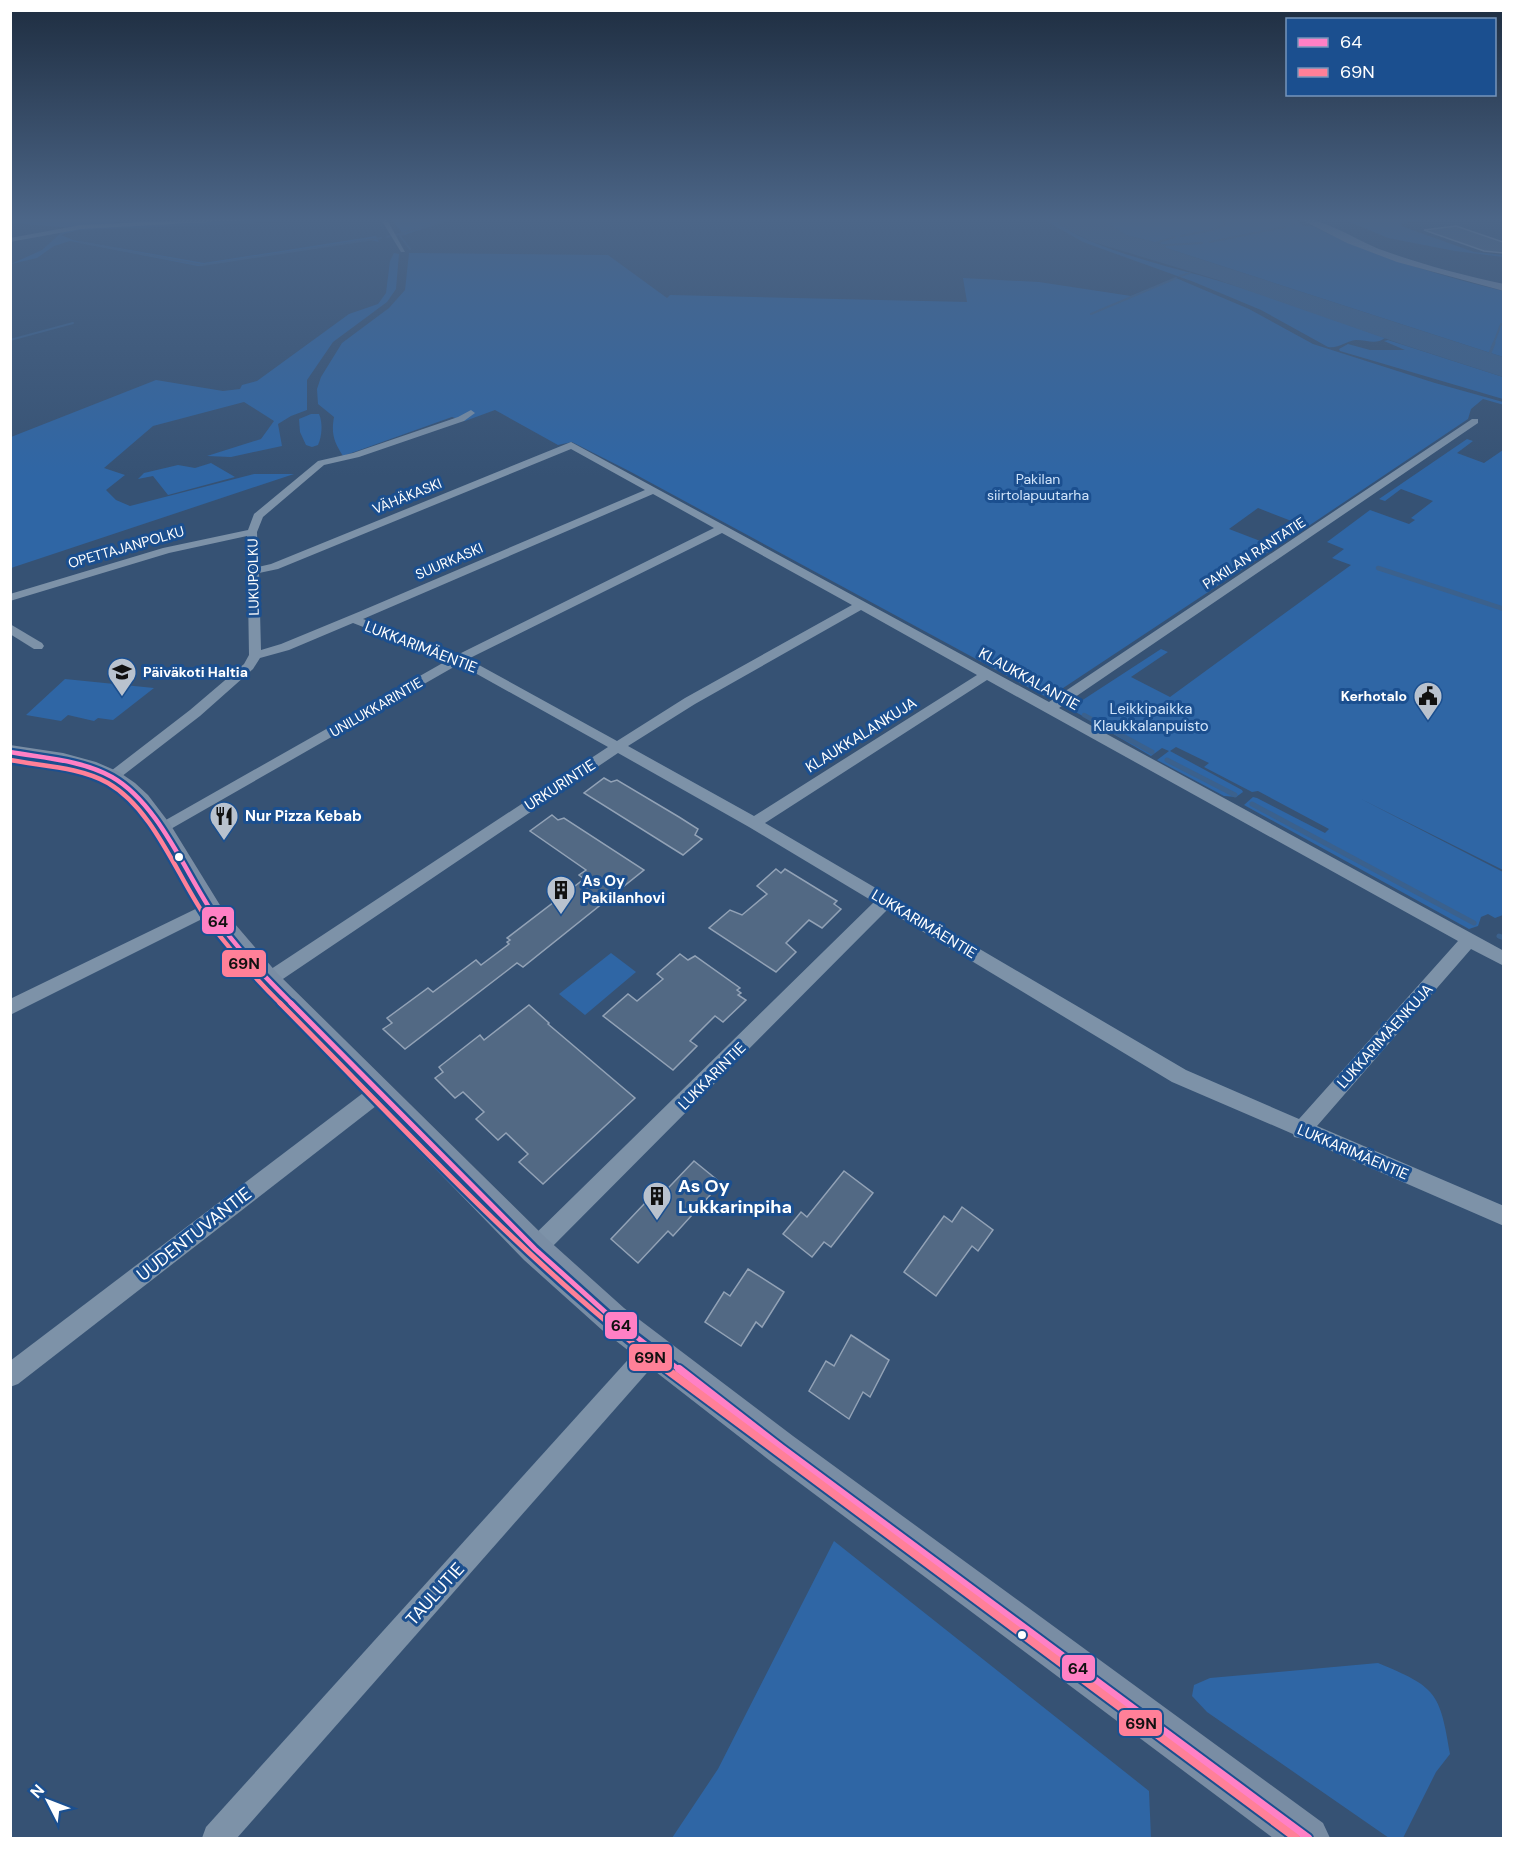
<svg xmlns="http://www.w3.org/2000/svg" width="1514" height="1849" font-family="'DM Sans',sans-serif">
	<style>
		.green { fill: #2f66a5 }
		.water { fill: #3b618d }
		.lines { fill: none; stroke-linecap: round; stroke-linejoin: round }
		.stream-far3 { stroke: #3b618d; stroke-width: 2 }
		.stream-far2 { stroke: #3b618d; stroke-width: 3 }
		.stream-far1 { stroke: #3b618d; stroke-width: 4.5 }
		.stream { stroke: #3b618d; stroke-width: 5 }
		.building { fill: #526984; stroke: #92a2b6; stroke-width: 1.5 }
		.minor { fill: #7d92a8; fill-rule: evenodd }
		.secondary { fill: #798da4; fill-rule: evenodd }
		.primary { fill: #7d8ea7; fill-rule: evenodd }
		.bus-1-far2-casing { stroke: #1b4f8f; stroke-width: 9 }
		.bus-1-far1-casing { stroke: #1b4f8f; stroke-width: 10 }
		.bus-1-casing { stroke: #1b4f8f; stroke-width: 12 }
		.bus-2-far2-casing { stroke: #1b4f8f; stroke-width: 9 }
		.bus-2-far1-casing { stroke: #1b4f8f; stroke-width: 10 }
		.bus-2-casing { stroke: #1b4f8f; stroke-width: 12 }
		.bus-1-far2 { stroke: #ff80c5; stroke-width: 4.5 }
		.bus-1-far1 { stroke: #ff80c5; stroke-width: 5 }
		.bus-1 { stroke: #ff80c5; stroke-width: 8 }
		.bus-2-far2 { stroke: #ff8098; stroke-width: 4.5 }
		.bus-2-far1 { stroke: #ff8098; stroke-width: 5 }
		.bus-2 { stroke: #ff8098; stroke-width: 8 }
		.bus-dot { fill: #fff; stroke: #1b4f8f; stroke-width: 2 }
		.labels { text-anchor: middle; stroke-width: 6; stroke-linejoin: round; paint-order: stroke }
		.far-park-label { font-size: 14px; fill: #cfe3fa; stroke: #1b4f8f }
		.far-street-label { font-size: 14px; fill: #fff; stroke: #1b4f8f }
		.far-poi-label { font-size: 14px; font-weight: bold; fill: #fff; stroke: #1b4f8f; text-anchor: start }
		.street-label { font-size: 15px; fill: #fff; stroke: #1b4f8f }
		.park-label { font-size: 15px; fill: #cfe3fa; stroke: #1b4f8f }
		.poi-label { font-size: 15px; font-weight: bold; fill: #fff; stroke: #1b4f8f; text-anchor: start }
		.near-poi-label { font-size: 18px; font-weight: bold; fill: #fff; stroke: #1b4f8f; text-anchor: start }
		.near-street-label { font-size: 18px; fill: #fff; stroke: #1b4f8f }
		.line-badge { stroke: #1b4f8f; stroke-width: 2 }
		.pale-badge-label { font-size: 16px; text-anchor: middle; font-weight: bold; fill: #111 }
	</style>
	<rect width="100%" height="100%" fill="#365274"/>
	<g class="green">
		<path d="M11,218H132L116,221L114,223L238,218L217,221L60,227L11,223Z"/>
		<path d="M285,218H306L233,224L78,230L61,235L73,240L204,263L376,236L379,242L370,240L198,266L70,241L54,246L37,258L11,264L42,250L62,232L79,228Z"/>
		<path d="M390,218H456L404,235Z"/>
		<path d="M1041,218H1055C1075,246 1180,269 1216,280C1273,297 1329,318 1385,338C1376,345 1367,340 1356,340C1346,341 1338,349 1328,347L1261,310L1194,282L1083,242Z"/>
		<path d="M1098,218H1292L1304,226H1312C1372,256 1438,275 1503,291V357L1166,248V245L1126,235Z"/>
		<path d="M1345,218H1438L1402,223L1401,226L1474,252L1503,255V257L1455,251L1388,238L1345,220Z"/>
		<path d="M394,253L399,254L396,289L387,302L333,342L307,380V410L291,416L278,424L282,446L231,457L207,456L261,439L274,421L244,402L153,426L104,468L125,475L106,490L116,500L130,506L254,474H294L11,568V437L156,380L223,391L240,389L242,385L257,381L349,314L378,304L386,293L390,261Z"/>
		<path d="M409,253L608,255L667,298L670,295L967,302L963,278L1039,282L1131,296L1176,278L1249,309L1313,344L1435,383L1503,402L1504,405L1483,399L1471,409L1468,419L1307,527L1258,508L1229,529L1276,547L1048,698L631,472L572,442L558,445L495,410L465,421L452,417L343,456C334,442 331,434 334,417L318,404L317,389L321,377L342,343L389,308L405,290Z"/>
		<path d="M1388,340L1503,377V399L1340,351L1339,349L1348,344L1370,350H1405L1384,341Z"/>
		<path d="M311,414H319C323,423 322,436 318,445L312,447L306,445L300,432L299,419Z"/>
		<path d="M1467,439L1473,441L1457,453L1484,463L1503,450V870L1361,799L1503,872V915L1495,918L1488,914L1481,917L1478,926L1469,929L1244,805L1253,797L1257,798L1325,833L1329,829L1258,791L1252,792L1204,767L1209,763L1176,747L1170,751L1242,790L1243,792L1236,797L1224,796L1157,760L1169,751L1162,748L1151,756L1074,711L1078,703L1161,649L1168,652L1131,677L1170,697L1351,565L1332,558L1344,549L1327,542L1370,510L1409,524L1415,520L1411,518L1433,501L1401,489L1385,501L1379,499Z"/>
		<path d="M211,463L235,477L168,495L153,476L138,479L144,473L178,465L195,468Z"/>
		<path d="M65,679L154,688L113,720L98,718L94,721L68,715L61,721L26,715Z"/>
		<path d="M611,953L636,972L585,1015L559,994Z"/>
		<path d="M834,1541L1149,1791L1151,1838H672L718,1769Z"/>
		<path d="M1378,1663C1436,1687 1440,1692 1450,1754L1436,1772L1403,1838H1389L1207,1712L1192,1696L1194,1685L1210,1678Z"/>
	</g>
	<path class="water" d="M1055,218H1098L1126,235L1166,245V248L1503,357V377L1401,344L1215,279L1093,242L1059,225Z"/>
	<g class="lines">
		<g class="stream-far3">
			<path d="M1326,219L1329,218"/>
			<path d="M1292,225L1295,223"/>
			<path d="M95,228L233,223L296,218"/>
			<path d="M402,234L400,236L410,249"/>
			<path d="M396,235L454,218"/>
			<path d="M1181,236L1212,230L1224,225V218"/>
			<path d="M387,237L390,236"/>
			<path d="M79,242L202,265L381,238"/>
			<path d="M1210,242L1285,227"/>
			<path d="M1155,243L1175,237"/>
			<path d="M1166,245L1202,243"/>
			<path d="M1180,276L1190,273"/>
			<path d="M1091,314L1176,278"/>
			<path d="M10,340L73,323"/>
			<path d="M1493,345L1501,324"/>
		</g>
		<path class="stream-far2" d="M1490,353L1494,343"/>
		<g class="stream-far1">
			<path d="M1378,568L1504,609"/>
			<path d="M1084,715L1100,724"/>
		</g>
		<g class="stream">
			<path d="M1097,722L1152,752"/>
			<path d="M1167,760L1235,795"/>
			<path d="M1252,804L1474,923"/>
			<path d="M1499,936L1504,938"/>
		</g>
	</g>
	<g class="building">
		<path d="M1456,226L1503,242V253L1484,251L1424,230Z"/>
		<path d="M604,778L611,782L617,780L679,817L698,829L695,835L702,839L683,855L584,793Z"/>
		<path d="M552,815L558,820L564,818L644,870L523,967L517,963L405,1049L383,1029L392,1023L387,1018L428,988L433,992L476,960L481,965L509,944L507,942L510,940L507,938L584,879L579,875L586,870L530,831Z"/>
		<path d="M776,869L781,873L785,869L837,901L834,904L841,909L822,928L809,920L786,943L796,952L776,972L709,928L730,910L742,915L767,894L757,886Z"/>
		<path d="M680,954L688,960L695,956L740,988L737,990L741,993L738,995L746,1000L723,1022L715,1016L690,1041L697,1046L673,1070L603,1016L628,994L637,1001L663,979L657,974Z"/>
		<path d="M529,1005L549,1023L548,1024L635,1098L543,1184L519,1162L528,1154L506,1133L498,1140L476,1119L484,1112L463,1092L455,1098L435,1078L443,1072L439,1067L480,1035L484,1040Z"/>
		<path d="M694,1161L721,1183L673,1236L668,1231L638,1263L611,1239L646,1202L651,1206Z"/>
		<path d="M844,1171L873,1193L831,1247L824,1242L812,1257L783,1234L801,1212L807,1217Z"/>
		<path d="M962,1207L993,1230L978,1251L972,1246L936,1296L904,1272L944,1216L952,1222Z"/>
		<path d="M748,1269L784,1292L762,1327L756,1322L741,1346L705,1322L724,1292L730,1296Z"/>
		<path d="M851,1335L889,1360L870,1397L863,1392L849,1419L809,1391L826,1361L834,1366Z"/>
	</g>
	<g class="lines">
		<g class="minor">
			<path d="M235,218H282L81,229L10,242V238L81,225Z"/>
			<path d="M380,218H386L405,252H401Z"/>
			<path d="M471,410L475,413L464,421L359,457L324,465L263,517L257,532L258,567L271,564L571,442L1049,702L1472,419H1478V423L1059,708L1504,951V966L1471,949L1317,1126L1504,1206V1226L1304,1139L1294,1137L1293,1134L1172,1082L887,910L543,1256L535,1260L527,1256L524,1249L527,1242L874,902L749,827L618,753L274,985L268,987L262,985L259,980L262,975L608,747L459,664L162,834L154,829L157,825L448,660L353,623L289,650L260,658L253,669L200,716L117,780H107L105,777L107,774L190,710L244,664L249,655L247,536L169,553L10,601V594L163,548L248,530L254,514L318,461L353,453L458,417ZM571,449L645,490L361,611L281,644L261,650L259,573L278,569ZM653,494L714,528L457,655L363,619ZM722,533L852,605L685,698L617,741L468,659ZM861,610L977,675L754,816L628,746L695,704ZM987,680L1458,941L1299,1119L1186,1070L765,823Z"/>
			<path d="M10,624L42,643L44,646L42,649H34L10,634Z"/>
			<path d="M210,902L216,904L218,908L216,912L10,1015V999Z"/>
			<path d="M378,1085L385,1087L387,1093L385,1099L18,1384L10,1387V1361L371,1087Z"/>
			<path d="M652,1339L660,1342L663,1350L660,1358L237,1838H202L206,1827L644,1342Z"/>
		</g>
		<path class="secondary" d="M10,745L63,753L96,762L119,772L135,783L148,795L170,824L223,910L277,973L546,1238L624,1308L793,1436L1323,1823L1330,1838H1273L769,1460L602,1330L524,1260L259,987L206,923L154,835L133,806L120,793L105,782L81,771L10,759Z"/>
		<path class="primary" d="M1298,218C1323,218 1355,239 1379,249C1420,264 1462,275 1504,284V291L1397,262L1347,243Z"/>
		<g class="bus-1-far2-casing">
			<path id="bus-1-far2" d="M10,752C43,758 82,760 112,777C158,803 185,872 214,915C235,947 265,977 292,1004"/>
		</g>
		<g class="bus-1-far1-casing">
			<path id="bus-1-far1" d="M291,1003L535,1249L613,1319L681,1371"/>
		</g>
		<g class="bus-1-casing">
			<path id="bus-1" d="M679,1369L781,1448L1308,1838"/>
		</g>
		<g class="bus-2-far2-casing">
			<path id="bus-2-far2" d="M10,760C41,766 80,767 108,783C155,810 178,879 209,922C231,951 256,979 281,1004"/>
		</g>
		<g class="bus-2-far1-casing">
			<path id="bus-2-far1" d="M280,1003C405,1129 526,1263 668,1371"/>
		</g>
		<g class="bus-2-casing">
			<path id="bus-2" d="M666,1369L1296,1838"/>
		</g>
		<use href="#bus-1-far2" class="bus-1-far2"/>
		<use href="#bus-1-far1" class="bus-1-far1"/>
		<use href="#bus-1" class="bus-1"/>
		<use href="#bus-2-far2" class="bus-2-far2"/>
		<use href="#bus-2-far1" class="bus-2-far1"/>
		<use href="#bus-2" class="bus-2"/>
	</g>
	<linearGradient id="sky" x2="0" y2="1"><stop stop-color="#1e2d40"/><stop offset="0.46" stop-color="#4c6688"/><stop offset="1" stop-color="#4c6688" stop-opacity="0"/></linearGradient>
	<rect width="1514" height="477" fill="url(#sky)"/>
	<defs>
		<g id="school-pin" transform="scale(1.5)"><path d="M0 17L-7.5 6A9.5 9.5 0 1 1 7.5 6Z" fill="#b9c2ce" stroke="#1b4f8f"/><path d="M0-5L7-2L0 1L-7-2ZM-4 1L0 2.5L4 1V4Q0 6-4 4Z" fill="#111"/></g>
		<g id="civic-pin" transform="scale(1.5)"><path d="M0 17L-7.5 6A9.5 9.5 0 1 1 7.5 6Z" fill="#b9c2ce" stroke="#1b4f8f"/><path d="M-.6-6.5H3V-4.5H.6V-3L4-1V1h2V6H-6V1h2V-1L-.6-3ZM-1.2 2.5V6h2.4V2.5Z" fill="#111"/></g>
		<g id="restaurant-pin" transform="scale(1.5)"><path d="M0 17L-7.5 6A9.5 9.5 0 1 1 7.5 6Z" fill="#b9c2ce" stroke="#1b4f8f"/><path d="M-5-6h1v4h1v-4h1v4h1v-4h1v5L-1.5 .5V6h-2V.5L-5-1ZM5-6V6H3V1.5H1.5Q1.5-4 5-6Z" fill="#111"/></g>
		<g id="building-pin" transform="scale(1.5)"><path d="M0 17L-7.5 6A9.5 9.5 0 1 1 7.5 6Z" fill="#b9c2ce" stroke="#1b4f8f"/><path d="M-4-6H4V6H1V3H-1V6H-4ZM-2.5-4.3h1.7v1.8h-1.7ZM.8-4.3h1.7v1.8H.8ZM-2.5-1h1.7V.8h-1.7ZM.8-1h1.7V.8H.8Z" fill="#111"/></g>
	</defs>
	<g fill-rule="evenodd">
		<use href="#school-pin" x="122" y="672"/>
		<use href="#civic-pin" x="1428" y="696"/>
		<use href="#restaurant-pin" x="224" y="816"/>
		<use href="#building-pin" x="561" y="890"/>
		<use href="#building-pin" x="657" y="1196"/>
	</g>
	<g class="bus-dot">
		<circle cx="179" cy="857" r="5"/>
		<circle cx="1022" cy="1635" r="5"/>
	</g>
	<g class="labels">
		<g class="far-park-label">
			<text x="1038" y="484">Pakilan<tspan x="1038" dy="16">siirtolapuutarha</tspan></text>
		</g>
		<g class="far-street-label">
			<text transform="translate(407 496) rotate(-22)" y="5">VÄHÄKASKI</text>
			<text transform="translate(126 547) rotate(-16)" y="5">OPETTAJANPOLKU</text>
			<text transform="translate(1254 553) rotate(-33)" y="5">PAKILAN RANTATIE</text>
			<text transform="translate(449 561) rotate(-23)" y="5">SUURKASKI</text>
			<text transform="translate(253 577) rotate(-91)" y="5">LUKUPOLKU</text>
			<text transform="translate(376 707) rotate(-30)" y="5">UNILUKKARINTIE</text>
		</g>
		<g class="far-poi-label">
			<text x="143" y="677">Päiväkoti Haltia</text>
			<text x="1407" y="701" text-anchor="end">Kerhotalo</text>
		</g>
		<g class="street-label">
			<text transform="translate(421 647) rotate(21)" y="5">LUKKARIMÄENTIE</text>
			<text transform="translate(1029 679) rotate(29)" y="5">KLAUKKALANTIE</text>
			<text transform="translate(861 735) rotate(-32)" y="5">KLAUKKALANKUJA</text>
			<text transform="translate(560 785) rotate(-33)" y="5">URKURINTIE</text>
			<text transform="translate(924 924) rotate(31)" y="5">LUKKARIMÄENTIE</text>
			<text transform="translate(1385 1036) rotate(-48)" y="5">LUKKARIMÄENKUJA</text>
			<text transform="translate(712 1076) rotate(-45)" y="5">LUKKARINTIE</text>
			<text transform="translate(1353 1152) rotate(23)" y="5">LUKKARIMÄENTIE</text>
		</g>
		<g class="park-label">
			<text x="1151" y="714">Leikkipaikka<tspan x="1151" dy="17">Klaukkalanpuisto</tspan></text>
		</g>
		<g class="poi-label">
			<text x="245" y="821">Nur Pizza Kebab</text>
			<text x="582" y="886">As Oy<tspan x="582" dy="17">Pakilanhovi</tspan></text>
		</g>
		<g class="near-poi-label">
			<text x="678" y="1192">As Oy<tspan x="678" dy="21">Lukkarinpiha</tspan></text>
		</g>
		<g class="near-street-label">
			<text transform="translate(194 1234) rotate(-38)" y="6">UUDENTUVANTIE</text>
			<text transform="translate(435 1594) rotate(-48)" y="6">TAULUTIE</text>
		</g>
	</g>
	<g class="line-badge">
		<rect x="201" y="906" width="34" height="29" rx="6" fill="#ff80c5"/>
		<rect x="221" y="949" width="46" height="29" rx="6" fill="#ff8098"/>
		<rect x="604" y="1311" width="34" height="29" rx="6" fill="#ff80c5"/>
		<rect x="628" y="1343" width="45" height="29" rx="6" fill="#ff8098"/>
		<rect x="1061" y="1654" width="35" height="28" rx="6" fill="#ff80c5"/>
		<rect x="1118" y="1709" width="45" height="28" rx="6" fill="#ff8098"/>
	</g>
	<g class="pale-badge-label">
		<text x="218" y="927">64</text>
		<text x="244" y="969">69N</text>
		<text x="621" y="1331">64</text>
		<text x="650" y="1363">69N</text>
		<text x="1078" y="1674">64</text>
		<text x="1141" y="1729">69N</text>
	</g>
	<rect width="1514" height="1849" fill="none" stroke="#ffffff" stroke-width="24"/>
	<rect x="1286" y="18" width="210" height="78" fill="#1b4f8f" stroke="#7695bc" stroke-width="1.5"/>
	<rect x="1298" y="38" width="30" height="9" fill="#ff80c5" stroke="#7695bc" stroke-width="1.5"/>
	<text x="1340" y="48" font-size="18" fill="#ffffff">64</text>
	<rect x="1298" y="68" width="30" height="9" fill="#ff8098" stroke="#7695bc" stroke-width="1.5"/>
	<text x="1340" y="78" font-size="18" fill="#ffffff">69N</text>
	<g transform="translate(48 1801) rotate(312)" stroke="#1b4f8f" stroke-width="4.5" paint-order="stroke">
	<path d="M0-4.5L10 22L0 15L-10 22Z" fill="#ffffff"/>
	<text y="-9" font-size="16" font-weight="bold" text-anchor="middle" fill="#ffffff">N</text>
	</g>
</svg>
